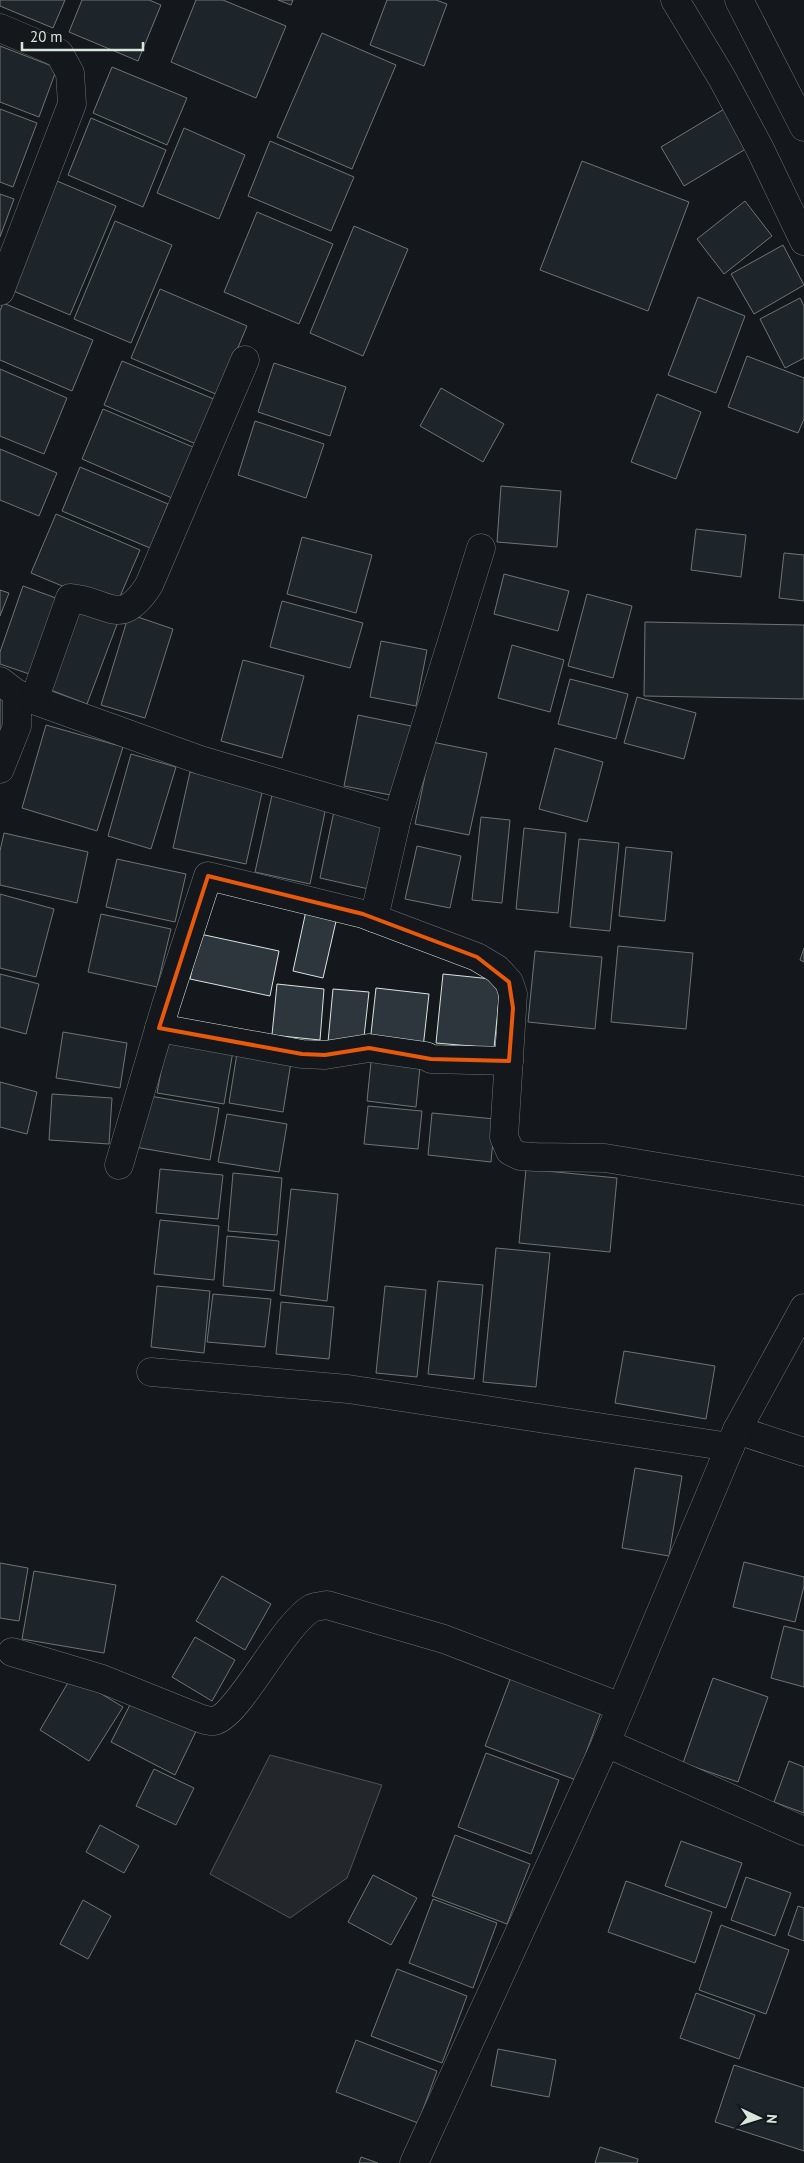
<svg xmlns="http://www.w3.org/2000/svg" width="804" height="2163" font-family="'PT Sans',sans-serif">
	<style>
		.water { fill: #363b3e; stroke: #939e99 }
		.building { fill: #2c363c; stroke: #d8e6dc }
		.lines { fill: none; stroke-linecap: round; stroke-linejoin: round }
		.minor-casing { stroke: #d8e6dc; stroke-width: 29 }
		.secondary-casing { stroke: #d8e6dc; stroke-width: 29 }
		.minor { stroke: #14181c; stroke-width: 28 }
		.secondary { stroke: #14181c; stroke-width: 28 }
		.marked { fill: none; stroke: #e8590c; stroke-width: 4; stroke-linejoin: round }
	</style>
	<rect width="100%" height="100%" fill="#14181c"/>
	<path class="water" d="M270,1755L382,1785L347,1878L290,1918L210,1874Z"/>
	<g class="building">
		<path d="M0,0H65L53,28L0,6Z"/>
		<path d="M82,0H149L161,5L138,61L69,32Z"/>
		<path d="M196,0H223L286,26L256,98L171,62Z"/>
		<path d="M278,0H293L291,5Z"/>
		<path d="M387,0H436L447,4L424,66L370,45Z"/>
		<path d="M322,33L396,65L352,169L277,137Z"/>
		<path d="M0,46L57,68L39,117L0,102Z"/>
		<path d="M112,67L187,98L167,145L93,113Z"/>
		<path d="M726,108L749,147L684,186L661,147Z"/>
		<path d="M0,109L37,123L13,187L0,182Z"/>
		<path d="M91,118L166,150L143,207L68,175Z"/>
		<path d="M184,128L245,155L219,219L157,193Z"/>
		<path d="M270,141L354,177L331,231L248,196Z"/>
		<path d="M582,161L689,202L648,311L540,270Z"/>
		<path d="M57,181L116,206L70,315L11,290Z"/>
		<path d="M0,194L14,199L0,237Z"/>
		<path d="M745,201L772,236L724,274L697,239Z"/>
		<path d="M257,212L333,244L299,324L224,292Z"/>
		<path d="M115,221L172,245L131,343L74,319Z"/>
		<path d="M354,226L408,249L363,356L310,333Z"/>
		<path d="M783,245L804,285L754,314L731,274Z"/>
		<path d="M160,289L247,326L218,395L131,358Z"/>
		<path d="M698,297L745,316L716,393L668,375Z"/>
		<path d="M800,298L804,306V358L785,368L760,319Z"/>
		<path d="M3,303L93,340L72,391L0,360V311Z"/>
		<path d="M747,356L804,378V419L798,433L728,407Z"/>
		<path d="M122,361L221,402L203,447L104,405Z"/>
		<path d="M274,363L346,387L330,436L258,412Z"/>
		<path d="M0,369L67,398L44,454L0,436Z"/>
		<path d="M441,388L504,424L483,462L420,426Z"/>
		<path d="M657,394L701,412L676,479L631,462Z"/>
		<path d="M103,409L193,447L172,498L82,459Z"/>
		<path d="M255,421L324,444L306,498L238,475Z"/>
		<path d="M0,449L57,473L39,516L0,500Z"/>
		<path d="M80,467L168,504L150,548L62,511Z"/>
		<path d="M501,486L561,491L557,547L497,542Z"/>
		<path d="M56,514L140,550L115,608L31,573Z"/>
		<path d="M696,529L746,535L741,577L691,570Z"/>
		<path d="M302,537L372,555L356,613L287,594Z"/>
		<path d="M784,553L804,555V601L779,598Z"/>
		<path d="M504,574L569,591L558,631L494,614Z"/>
		<path d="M23,586L67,602L41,678L0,664V652Z"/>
		<path d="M0,590L9,593L0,616Z"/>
		<path d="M587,594L632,606L613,678L568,666Z"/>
		<path d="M282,601L363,623L350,668L270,647Z"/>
		<path d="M75,602L119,619L87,704L43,687Z"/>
		<path d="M129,614L173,629L145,718L101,705Z"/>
		<path d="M645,622L804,625V699L644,696Z"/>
		<path d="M381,641L427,650L416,706L370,697Z"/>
		<path d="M512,645L564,660L550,712L498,698Z"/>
		<path d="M243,660L304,676L282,758L221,741Z"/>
		<path d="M570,679L628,694L616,739L558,724Z"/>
		<path d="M0,697L14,702L0,734Z"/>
		<path d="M637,697L696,713L684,759L624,743Z"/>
		<path d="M358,715L416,727L401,797L344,786Z"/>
		<path d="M46,725L123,747L97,831L22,808Z"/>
		<path d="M432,742L487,753L469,835L415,824Z"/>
		<path d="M555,748L603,762L587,822L539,809Z"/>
		<path d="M131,754L176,767L151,849L108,836Z"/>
		<path d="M190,772L263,788L246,864L173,848Z"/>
		<path d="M272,795L326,807L310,884L255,872Z"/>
		<path d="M334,811L388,823L373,890L320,878Z"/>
		<path d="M481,817L510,820L502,903L472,900Z"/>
		<path d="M524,828L566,833L558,913L516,909Z"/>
		<path d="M4,833L88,852L77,903L0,885V851Z"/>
		<path d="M579,839L619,843L610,931L570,927Z"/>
		<path d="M417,846L461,856L450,908L405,899Z"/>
		<path d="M626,847L672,852L665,921L619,916Z"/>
		<path d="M117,859L186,874L175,922L106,907Z"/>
		<path d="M0,894L54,909L36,977L0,968Z"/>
		<path d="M306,911L337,917L323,978L293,971Z"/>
		<path d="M101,914L171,929L157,987L88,972Z"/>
		<path d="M200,934L279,951L270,996L190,979Z"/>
		<path d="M618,946L693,953L686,1029L611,1022Z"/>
		<path d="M804,948V962L800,960Z"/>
		<path d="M535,951L602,957L595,1029L528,1022Z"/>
		<path d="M0,974L39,984L26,1034L0,1027Z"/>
		<path d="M443,974L501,980L494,1048L436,1043Z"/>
		<path d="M277,984L324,989L320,1040L272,1035Z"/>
		<path d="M376,988L429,994L423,1048L370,1043Z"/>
		<path d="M333,989L369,992L363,1046L328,1042Z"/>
		<path d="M63,1032L127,1043L120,1088L56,1078Z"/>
		<path d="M167,1040L233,1051L224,1104L157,1093Z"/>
		<path d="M238,1047L292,1056L283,1112L229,1103Z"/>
		<path d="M372,1052L421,1057L416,1107L367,1101Z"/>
		<path d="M0,1082L37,1092L27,1134L0,1127Z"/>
		<path d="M52,1094L112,1098L109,1144L49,1140Z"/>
		<path d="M144,1095L219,1108L210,1160L135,1147Z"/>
		<path d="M368,1106L422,1111L418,1149L364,1144Z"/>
		<path d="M432,1113L495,1119L491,1162L428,1155Z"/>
		<path d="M227,1114L287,1124L279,1172L218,1162Z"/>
		<path d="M160,1169L223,1175L218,1219L156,1213Z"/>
		<path d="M526,1169L617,1178L610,1252L519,1243Z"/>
		<path d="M233,1173L282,1178L277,1235L228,1231Z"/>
		<path d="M291,1189L338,1194L327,1301L280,1295Z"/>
		<path d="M160,1220L219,1226L214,1280L154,1274Z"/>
		<path d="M227,1236L279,1241L274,1291L223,1286Z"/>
		<path d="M496,1248L550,1253L536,1387L483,1382Z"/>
		<path d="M438,1281L483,1285L474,1379L428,1374Z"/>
		<path d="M157,1286L210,1291L204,1353L151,1347Z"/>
		<path d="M385,1286L426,1290L417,1377L376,1373Z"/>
		<path d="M213,1294L271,1299L265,1347L207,1342Z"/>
		<path d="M281,1302L334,1307L329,1359L276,1354Z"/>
		<path d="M624,1351L715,1366L706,1419L615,1403Z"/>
		<path d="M635,1468L682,1476L669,1556L622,1548Z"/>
		<path d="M744,1562L804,1577V1586L795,1622L733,1607Z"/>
		<path d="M0,1563L28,1568L19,1621L0,1618Z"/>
		<path d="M34,1571L116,1585L104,1653L22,1639Z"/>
		<path d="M222,1576L271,1604L245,1650L196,1621Z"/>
		<path d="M784,1626L804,1631V1687L771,1678Z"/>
		<path d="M195,1637L235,1660L212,1701L172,1677Z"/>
		<path d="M72,1676L123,1707L89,1761L40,1730Z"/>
		<path d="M511,1677L601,1712L576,1780L485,1746Z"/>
		<path d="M713,1678L768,1697L738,1782L683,1763Z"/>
		<path d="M135,1695L198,1727L175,1775L111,1742Z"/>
		<path d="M486,1753L559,1780L531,1854L458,1827Z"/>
		<path d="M789,1761L804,1767V1813L774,1802Z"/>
		<path d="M154,1769L194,1788L176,1825L136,1806Z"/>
		<path d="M100,1825L139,1846L124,1873L86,1852Z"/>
		<path d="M455,1835L530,1864L507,1924L432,1896Z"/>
		<path d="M681,1841L742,1863L726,1908L665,1886Z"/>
		<path d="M373,1875L417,1898L391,1945L348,1922Z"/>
		<path d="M746,1877L791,1893L775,1936L731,1920Z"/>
		<path d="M626,1881L712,1912L695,1963L608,1932Z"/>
		<path d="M433,1899L497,1923L473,1988L409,1963Z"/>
		<path d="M83,1900L111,1916L88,1959L60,1944Z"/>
		<path d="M798,1906L804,1908V1941L788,1935Z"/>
		<path d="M721,1925L789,1950L766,2014L699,1990Z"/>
		<path d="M397,1969L467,1996L442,2063L371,2036Z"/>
		<path d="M696,1993L755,2015L739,2059L680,2038Z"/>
		<path d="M356,2040L437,2071L418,2123L336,2092Z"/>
		<path d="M498,2049L556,2060L549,2097L491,2086Z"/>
		<path d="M734,2065L804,2088V2151L715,2122Z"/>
		<path d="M600,2147L638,2159L637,2163H595Z"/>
		<path d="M361,2157L378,2163H359Z"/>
	</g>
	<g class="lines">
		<g class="minor-casing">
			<g id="minor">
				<path d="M0,28L59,53L70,73L72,104L0,291"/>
				<path d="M0,681L17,694V726L0,769"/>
				<path d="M17,694L200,760L397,818"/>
				<path d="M34,700L70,598C109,601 120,630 149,585L245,360"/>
				<path d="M374,918L397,818L481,548"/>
				<path d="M159,1028L302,1054L325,1055L369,1048L426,1056L431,1059L509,1061"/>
				<path d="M119,1165L166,1005L208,876L363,914L477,957L497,969L509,982L513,994L504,1137L510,1151L520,1156L536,1157L605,1158L804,1191"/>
				<path d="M151,1372L348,1389L730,1447"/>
				<path d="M737,1430L804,1452"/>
				<path d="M12,1652L102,1679L199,1718C203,1719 210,1722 214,1721C239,1716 282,1625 312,1608C316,1606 322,1606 327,1605L444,1639L621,1707"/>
				<path d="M606,1743L804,1831"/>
				<path d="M414,2163L606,1743L737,1430L804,1308"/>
			</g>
		</g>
		<g class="secondary-casing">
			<g id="secondary">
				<path d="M675,0L722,78L760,149L804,241"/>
				<path d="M739,0L804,127"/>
			</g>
		</g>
		<use href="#minor" class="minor"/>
		<use href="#secondary" class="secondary"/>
	</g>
	<path d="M0 0H804V2163H0ZM208,876L363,914L477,957L509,982L513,1008L509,1061L431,1059L369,1048L325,1055L302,1054L159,1028Z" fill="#14181c" fill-opacity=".55" fill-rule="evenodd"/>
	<path class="marked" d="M208,876L363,914L477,957L509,982L513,1008L509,1061L431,1059L369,1048L325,1055L302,1054L159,1028Z"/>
	<g transform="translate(759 2118) rotate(94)" stroke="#14181c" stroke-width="4" paint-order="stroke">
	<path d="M0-4L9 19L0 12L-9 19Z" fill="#d8e6dc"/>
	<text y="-8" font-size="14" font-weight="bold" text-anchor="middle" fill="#d8e6dc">N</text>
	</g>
	<path d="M22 42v8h121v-8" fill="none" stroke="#d8e6dc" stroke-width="2.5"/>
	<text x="30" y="42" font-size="15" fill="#d8e6dc" stroke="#14181c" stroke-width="4" paint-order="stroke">20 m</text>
</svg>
